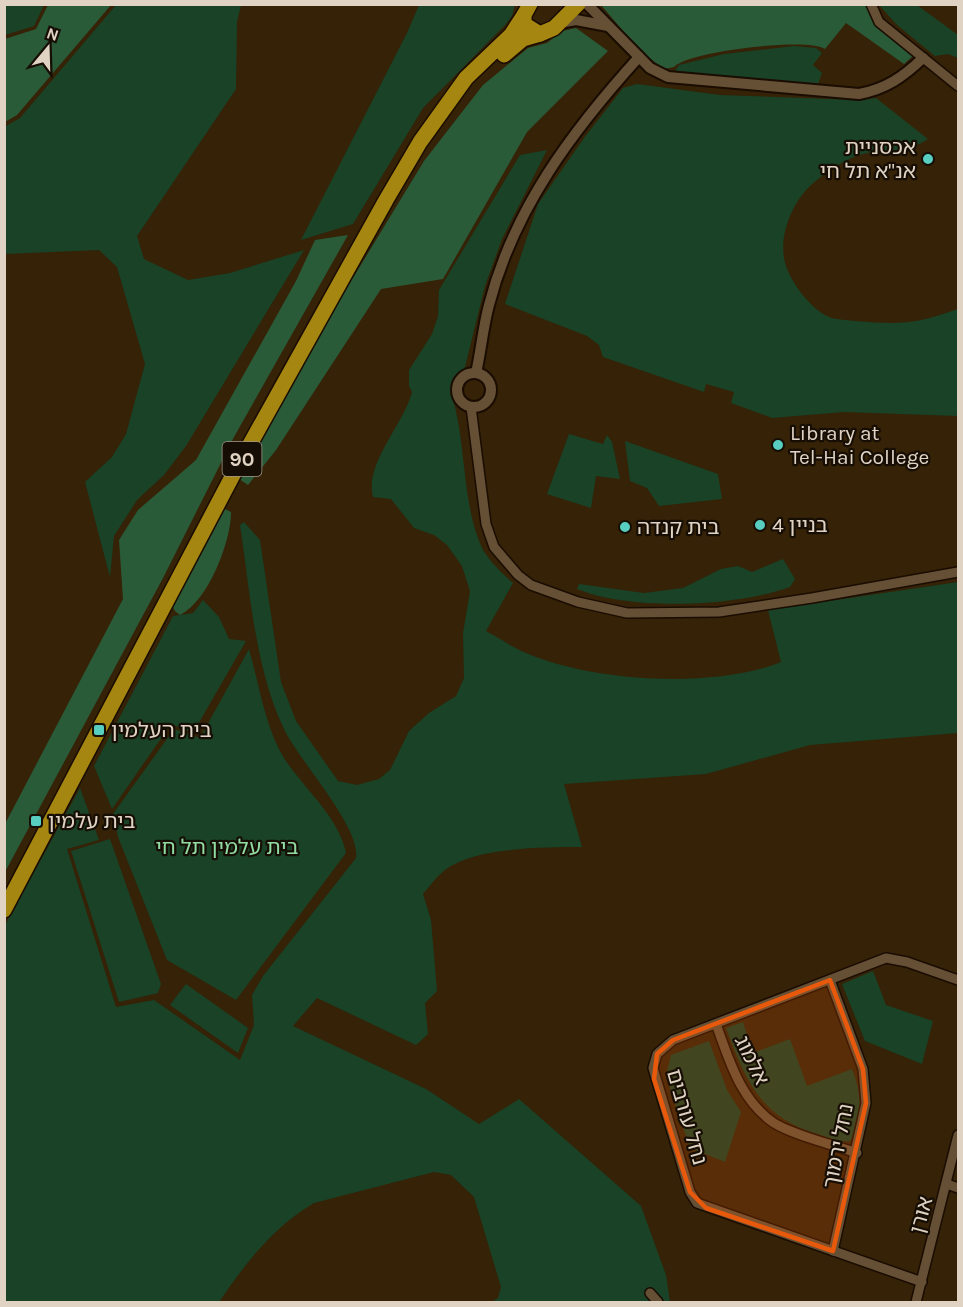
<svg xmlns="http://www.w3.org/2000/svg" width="963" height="1307" font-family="Karla,'Noto Sans Hebrew',sans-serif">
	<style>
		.green { fill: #194226 }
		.forest { fill: #2a5b38 }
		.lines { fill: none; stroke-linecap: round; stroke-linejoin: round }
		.minor-casing { stroke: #1a0c00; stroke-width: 12 }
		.tertiary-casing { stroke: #1a0c00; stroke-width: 14 }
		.trunk-casing { stroke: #1a0c00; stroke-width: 18 }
		.minor { stroke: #655035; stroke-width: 9 }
		.tertiary { stroke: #655035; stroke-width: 10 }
		.trunk { stroke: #a48610; stroke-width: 15 }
		.marked { fill: #e8590c; fill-opacity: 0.2; stroke: #e8590c; stroke-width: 4.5; stroke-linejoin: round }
		.poi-dot { fill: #58cec0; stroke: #160e04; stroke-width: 2 }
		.labels { text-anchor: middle; stroke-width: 4.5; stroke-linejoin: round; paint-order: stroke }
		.shield { fill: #160e04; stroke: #a3988a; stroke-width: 1.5 }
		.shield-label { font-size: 20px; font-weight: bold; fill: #e0d3c4 }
		.poi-label { font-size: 21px; fill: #e0d3c4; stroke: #160e04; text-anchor: start }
		.park-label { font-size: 21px; fill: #90dca3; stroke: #160e04 }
		.street-label { font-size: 21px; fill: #e0d3c4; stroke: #160e04 }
	</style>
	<rect width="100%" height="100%" fill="#352207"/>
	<g class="green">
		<path d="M5,4H44V5L34,26L5,35Z"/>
		<path d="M116,5H241L237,22L236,89L137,236L144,259L188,280L230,273L304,250L186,446L164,475L137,500L114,536L110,577L85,482L112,457L126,434L145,364L117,267L99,250L5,254L4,127L20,118Z"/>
		<path d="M419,5H515L512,16L506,24L423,108L353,224L301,240L407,33Z"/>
		<path d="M879,5H917L958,35V58L948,54L935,56L897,25Z"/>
		<path d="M794,46L816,48L822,53L813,65L822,73L818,84L682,75L668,72L675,71L679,65L724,54Z"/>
		<path d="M637,84L720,95L857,100L876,98L928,139C905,154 889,148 863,154C844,159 823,174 809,187C792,204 780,233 784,258C787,278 810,309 829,317C837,320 848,320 856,321C902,325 915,324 958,309V416L844,412L772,418L731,403L734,392L706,384L704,392L603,357L599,345L587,336L505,304L538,204L584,138L623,88Z"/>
		<path d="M547,150L502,239L485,286L465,367L452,396C467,445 461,501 482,548C489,561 502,573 513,583L486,631C499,638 512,647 526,653C593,682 714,689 781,662L768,610L958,582V733L810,745L706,774L564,784L582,847C546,847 475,847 445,870C437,876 430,886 423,894L431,920L437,991L425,1003L428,1034L416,1045L317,998L293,1026L426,1089L479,1124L519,1099L641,1206L666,1275L670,1302H492L498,1298L501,1287L474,1197L451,1175L434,1172L314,1203C273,1227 245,1264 219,1302H5V925L80,788L99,840L67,849L116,1007L154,1000L240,1060L254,1025L252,995L263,976L356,858C361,827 299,761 284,729C255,669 250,591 240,525L244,522L260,540L281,682L296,721L338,781L357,785L379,779L390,770L409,731L429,713L456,696L464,678L463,633L470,591L462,566L447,545L434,535L414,528L391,499L373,497C364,464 404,424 412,392L409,386V370L432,334L438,316L439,290L520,155Z"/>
		<path d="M569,434L603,444L607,435L612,442L620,479L596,476L591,508L547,494Z"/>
		<path d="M625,441L718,474L722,499L659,506L647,488L630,481Z"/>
		<path d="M783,559L795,579L790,587C735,607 631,611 577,589L579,584L644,593L683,588L721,569L738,566L752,572Z"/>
		<path d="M203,600L219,617L229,639L246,641L193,733L171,724L112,809L94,766L173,616L193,613Z"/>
		<path d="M249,649C259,684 265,727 284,758C304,789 339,817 346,853L236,1000L167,960L118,837L113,814L174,729L200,738Z"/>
		<path d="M110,839L161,984L158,993L119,1002L71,851Z"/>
		<path d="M873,971L886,1005L933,1021L922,1064L865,1041L842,984Z"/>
		<path d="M186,984L248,1028L238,1053L170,1005Z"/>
		<path d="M743,1022L753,1053L790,1039L807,1086L852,1069C861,1090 864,1120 850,1141C839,1143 825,1136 814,1133C759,1115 745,1079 726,1028Z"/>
		<path d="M709,1041L727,1090L741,1112L725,1162L690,1148L666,1076L671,1055Z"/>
	</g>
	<g class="forest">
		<path d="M48,5H111L17,115L5,122V39L36,29Z"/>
		<path d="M601,5H866L876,26L914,55L904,64L846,23L825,49C808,37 688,51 674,67L664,69L640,51Z"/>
		<path d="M576,28L608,51L527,132L443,279L381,289L276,450L248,485L236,477L303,360L424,161L483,85L528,48L547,43L562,31Z"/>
		<path d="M348,235L234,437L163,578L5,872V824L123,599L119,540L138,510L196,460L296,281L315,240Z"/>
		<path d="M223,508L231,512C231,542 208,601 180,615L175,611L172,606Z"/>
	</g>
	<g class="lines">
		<g class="minor-casing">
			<g id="minor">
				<path d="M871,4L879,22L958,86"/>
				<path d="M471,407L486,524L494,547L518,575L531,585L578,602L627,613L719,612L812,598L958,572"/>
				<path d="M830,980L863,1069L866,1103L833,1251"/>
				<path d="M716,1024C729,1059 740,1100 774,1123C793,1135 834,1145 857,1153"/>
				<path d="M947,1184L958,1188"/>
				<path d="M922,1282L697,1203L690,1192L653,1068L657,1054L673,1040L886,958L907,962L958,980"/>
				<path d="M650,1293L658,1302"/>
				<path d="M916,1302L958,1135"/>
			</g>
		</g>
		<g class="tertiary-casing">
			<g id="tertiary">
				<path d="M587,4L650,68L668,77L859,94C886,89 903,77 923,58"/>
				<path d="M559,23L576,20L608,26"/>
				<path d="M476,373C481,351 483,327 489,305C514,208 573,130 639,57"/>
				<circle cx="474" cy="390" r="17"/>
			</g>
		</g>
		<g class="trunk-casing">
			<g id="trunk">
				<path d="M530,4L524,15V24L540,34L554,28L578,4"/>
				<path d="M504,55L523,39L540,34"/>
				<path d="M4,910L234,473L386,200L420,142L466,78L511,35L524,15"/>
			</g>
		</g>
		<use href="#minor" class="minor"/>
		<use href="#tertiary" class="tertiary"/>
		<use href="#trunk" class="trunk"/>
	</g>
	<path class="marked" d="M830,980L863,1069L866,1103L833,1251L706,1208L690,1192L654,1079L657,1054L673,1040Z"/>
	<g class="poi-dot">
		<circle cx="928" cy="159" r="6"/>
		<circle cx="778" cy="445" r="6"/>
		<circle cx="760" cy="525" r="6"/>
		<circle cx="625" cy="527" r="6"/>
		<rect x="93" y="724" width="12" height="12" rx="3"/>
		<rect x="30" y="815" width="12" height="12" rx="3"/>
	</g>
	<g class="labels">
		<rect class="shield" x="222.5" y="442" width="39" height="34" rx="4.5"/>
		<g class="shield-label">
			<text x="242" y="466">90</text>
		</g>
		<g class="poi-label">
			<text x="916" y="154" text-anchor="end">אכסניית<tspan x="916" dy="24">אנ"א תל חי</tspan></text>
			<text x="790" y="440">Library at<tspan x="790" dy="24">Tel-Hai College</tspan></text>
			<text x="772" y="532">בניין 4</text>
			<text x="637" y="534">בית קנדה</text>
			<text x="111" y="737">בית העלמין</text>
			<text x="48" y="828">בית עלמין</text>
		</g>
		<g class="park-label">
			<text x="227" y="854">בית עלמין תל חי</text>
		</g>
		<g class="street-label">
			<text transform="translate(752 1060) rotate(64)" y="7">אלמוג</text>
			<text transform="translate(687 1117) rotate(74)" y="7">נחל עורבים</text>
			<text transform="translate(838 1146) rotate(-79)" y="7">נחל ירמוך</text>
			<text transform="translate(921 1215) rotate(-75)" y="7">אורן</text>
		</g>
	</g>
	<rect width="963" height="1307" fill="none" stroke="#e0d3c4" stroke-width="12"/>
	<g transform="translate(48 48) rotate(19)" stroke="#160e04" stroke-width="4.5" paint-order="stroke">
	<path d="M0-4.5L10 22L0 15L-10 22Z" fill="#e0d3c4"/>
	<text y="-9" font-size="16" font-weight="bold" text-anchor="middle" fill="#e0d3c4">N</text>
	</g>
</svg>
